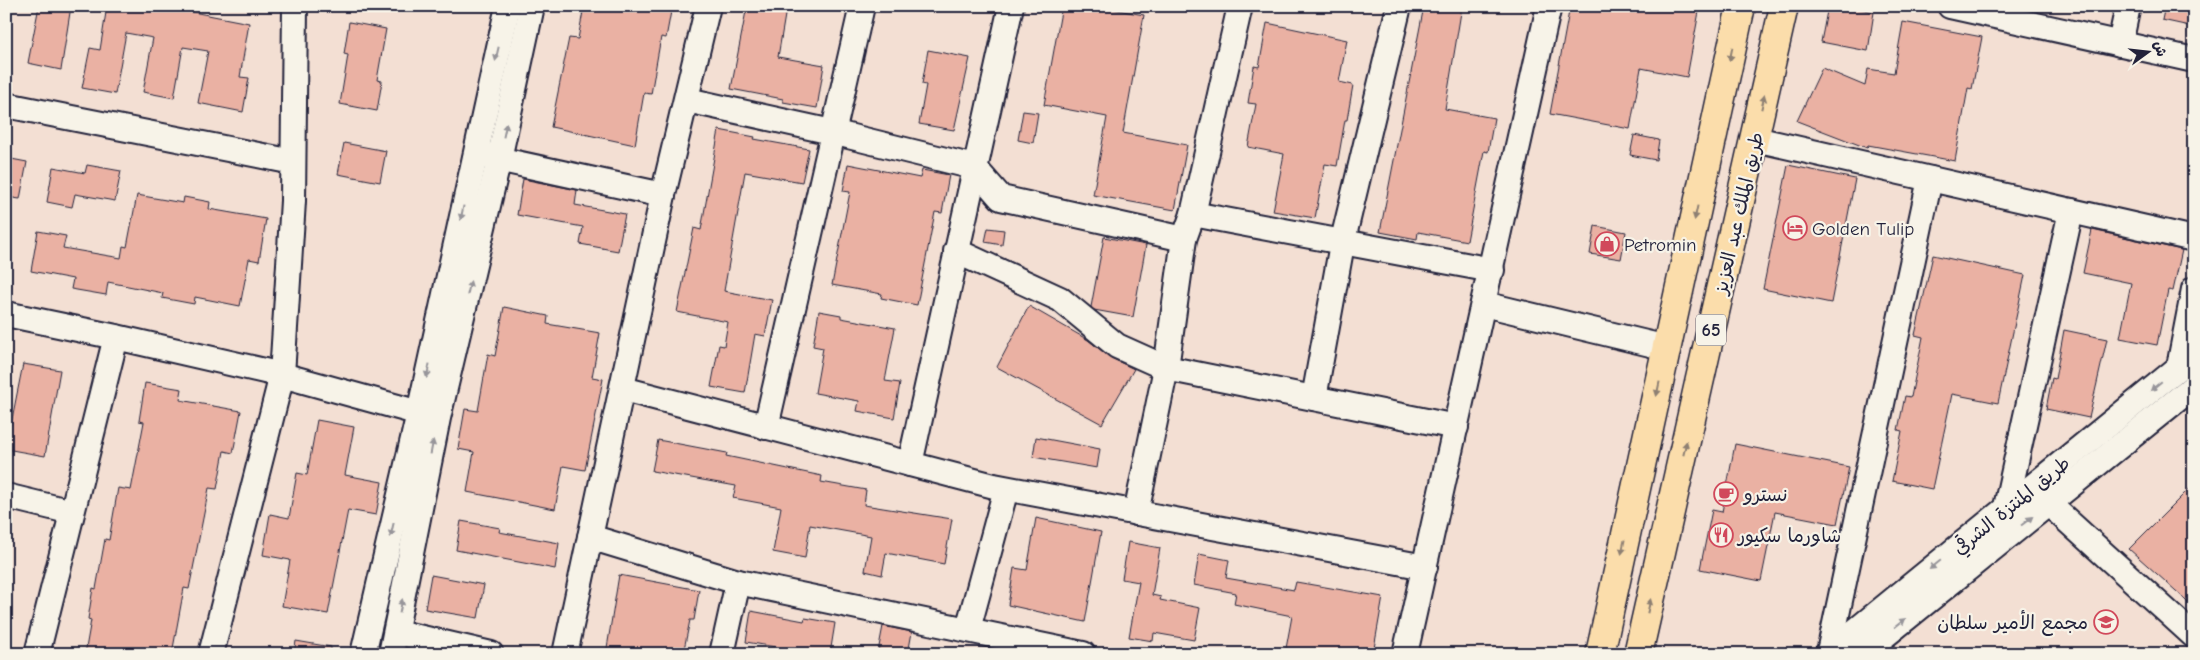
<svg xmlns="http://www.w3.org/2000/svg" width="2200" height="660" font-family="'Comic Neue','Playpen Sans Arabic',sans-serif">
	<style>
		.building { fill: #eab1a3; stroke: #22223b }
		.lines { fill: none; stroke-linecap: round; stroke-linejoin: round }
		.minor-casing { stroke: #22223b; stroke-width: 28 }
		.highway-casing { stroke: #22223b; stroke-width: 31 }
		.minor { stroke: #f7f3e8; stroke-width: 24 }
		.highway { stroke: #fbddab; stroke-width: 28 }
		.oneway { fill: #97959a }
		.oneway2 { fill: #8e8073 }
		.labels { text-anchor: middle; stroke-width: 4.5; stroke-linejoin: round; paint-order: stroke }
		.shield { fill: #f7f3e8; stroke: #62616f; stroke-width: 1 }
		.shield-label { font-size: 18px; font-weight: bold; fill: #22223b }
		.street-label { font-size: 19px; fill: #22223b; stroke: #f7f3e8 }
		.poi-label { font-size: 19px; fill: #22223b; stroke: #f7f3e8; text-anchor: start }
	</style>
	<rect width="100%" height="100%" fill="#f3dfd3"/>
	<filter id="ink" filterUnits="userSpaceOnUse"><feTurbulence type="fractalNoise" baseFrequency=".02" numOctaves="2"/><feDisplacementMap in="SourceGraphic" scale="10" xChannelSelector="R" yChannelSelector="G"/><feConvolveMatrix kernelMatrix="1 2 1 2 8 2 1 2 1" color-interpolation-filters="sRGB"/></filter>
	<g filter="url(#ink)">
		<g class="building">
			<path d="M39,6H71L61,70L28,63Z"/>
			<path d="M107,6H162L249,23L240,77L249,78L243,112L198,103L208,51L183,47L174,98L143,92L153,38L126,33L115,94L82,88L90,48L100,50Z"/>
			<path d="M584,6H672L666,38L661,37L651,94L644,93L635,145L551,127L569,38L578,39Z"/>
			<path d="M747,6H772L786,9L778,57L824,65L817,108L783,102V99L731,89Z"/>
			<path d="M1062,6H1096L1144,15L1123,133L1187,145L1175,210L1093,195L1107,117L1044,105Z"/>
			<path d="M1424,6L1436,9L1437,6H1462L1445,109L1494,118L1488,152L1484,151L1467,241L1418,232L1417,239L1380,232Z"/>
			<path d="M1570,6H1700L1687,77L1641,68L1630,129L1550,114Z"/>
			<path d="M1828,6H1846L1874,12L1868,51L1821,42Z"/>
			<path d="M2165,6H2194V27L2162,20Z"/>
			<path d="M349,22L386,29L377,80L382,81L377,111L340,104L348,55L344,54Z"/>
			<path d="M1903,22L1982,37L1972,89L1968,88L1955,161L1868,145L1867,148L1797,121L1822,68L1865,86L1868,69L1894,73Z"/>
			<path d="M1267,23L1347,40L1339,82L1353,85L1347,120H1345L1337,166L1325,164L1315,218L1273,211L1284,154L1248,147L1256,104L1248,103L1254,66L1259,67Z"/>
			<path d="M928,50L970,58L954,130L919,124L926,85L922,84Z"/>
			<path d="M1023,111L1038,113L1033,143L1018,140Z"/>
			<path d="M719,130L755,137L754,139L809,149L802,182L745,172L724,291L772,300L765,336L755,334L745,393L711,387L719,345L724,346L728,322L677,312L694,228L701,230Z"/>
			<path d="M1634,135L1659,140L1656,160L1630,155Z"/>
			<path d="M344,143L386,151L380,182L338,174Z"/>
			<path d="M6,158L27,162L20,199L6,197Z"/>
			<path d="M848,164L920,178L922,170L949,175L942,213L935,212L917,305L881,298L882,294L832,285L850,192L843,191Z"/>
			<path d="M87,165L121,171L115,201L75,194L72,207L47,202L53,167L85,173Z"/>
			<path d="M1788,165L1855,179L1831,303L1763,289Z"/>
			<path d="M523,179L577,190L575,205L625,214L618,251L580,244L583,227L517,215Z"/>
			<path d="M137,195L183,203L184,197L210,202L209,209L266,219L259,261L249,259L240,306L195,297L194,304L162,298L163,293L108,282L106,295L71,289L73,279L31,271L38,231L66,236L63,248L121,258L123,246L127,247Z"/>
			<path d="M1595,226L1626,232L1621,259L1590,254Z"/>
			<path d="M988,228L1004,230L1002,245L985,242Z"/>
			<path d="M2092,230L2182,250L2173,291L2168,290L2157,345L2120,338L2131,283L2083,273Z"/>
			<path d="M1104,237L1146,245L1133,317L1094,310L1091,307Z"/>
			<path d="M1933,255L2025,275L1998,403L1952,394L1932,489L1892,481L1902,431L1898,430L1905,396L1911,397L1923,337L1915,335Z"/>
			<path d="M1029,306L1088,340L1111,358L1134,369L1102,424L997,367Z"/>
			<path d="M504,307L548,316L547,324L600,333L592,377L603,379L585,470L563,466L555,509L467,492L474,452L458,449L465,409L478,411L488,354L495,356Z"/>
			<path d="M819,311L841,315V318L895,328L885,381L900,383L894,418L857,411L859,401L815,393L823,348L813,346Z"/>
			<path d="M2064,330L2107,339L2089,418L2046,409L2052,378L2055,379Z"/>
			<path d="M23,364L60,370L45,456L6,449Z"/>
			<path d="M145,383L182,389L180,400L241,411L233,453L224,451L217,489L209,488L189,589L184,588L172,654H85L91,620L88,619L93,588L96,589L105,539L109,540L118,488L131,490L144,422L139,421Z"/>
			<path d="M317,420L354,427L345,475L382,482L376,515L348,510L328,614L282,606L290,560L263,555L270,514L289,518L297,473L307,475Z"/>
			<path d="M1036,437L1100,449L1097,468L1033,457Z"/>
			<path d="M658,440L727,453L726,456L822,476L821,482L866,490L864,505L952,519L944,564L886,553L882,575L865,571L871,536L810,525L805,558L773,552L781,507L733,498L736,486L652,471Z"/>
			<path d="M1735,444L1849,467L1837,524L1775,512L1761,581L1700,569L1712,510L1722,512Z"/>
			<path d="M2194,484V607L2129,549Z"/>
			<path d="M1036,518L1101,532L1085,622L1008,605L1014,568L1027,570Z"/>
			<path d="M461,521L500,528L499,532L559,543L555,569L456,550Z"/>
			<path d="M1128,542L1160,548L1152,595L1161,597L1160,600L1200,608L1194,640L1154,633L1153,641L1129,637L1139,582L1122,579Z"/>
			<path d="M1199,554L1229,560L1226,578L1294,590L1296,582L1383,597L1373,654H1285L1292,616L1234,604L1236,593L1194,585Z"/>
			<path d="M431,575L484,585L478,618L425,609Z"/>
			<path d="M619,575L699,590L694,620H690L683,654H606Z"/>
			<path d="M751,611L804,621L805,618L835,623L830,654H799V651L746,642Z"/>
			<path d="M883,626L912,632L908,654L878,652Z"/>
			<path d="M296,641L331,647V654H294Z"/>
		</g>
		<g class="lines">
			<g class="minor-casing">
				<g id="minor">
					<path d="M1950,6L2194,60"/>
					<path d="M2120,44L2128,6"/>
					<path d="M687,100L832,132L974,167L1001,198L1184,239"/>
					<path d="M6,105L293,162"/>
					<path d="M1755,139L2194,239"/>
					<path d="M484,156L663,195"/>
					<path d="M1193,214L1492,270"/>
					<path d="M956,251L1060,299L1117,346L1166,368L1456,427"/>
					<path d="M1484,304L1667,348"/>
					<path d="M6,314L116,337L282,375L434,417"/>
					<path d="M2179,367L2194,289"/>
					<path d="M623,389L994,486L1425,567"/>
					<path d="M1314,398L1342,244L1399,6"/>
					<path d="M766,427L862,6"/>
					<path d="M910,464L1011,6"/>
					<path d="M2038,494L2194,636"/>
					<path d="M6,496L72,512"/>
					<path d="M2006,507L2071,211"/>
					<path d="M1136,513L1166,368L1184,239L1193,214L1240,6"/>
					<path d="M590,537L738,582L1083,654"/>
					<path d="M968,629L1006,489"/>
					<path d="M396,632L491,654"/>
					<path d="M1829,652L1930,179"/>
					<path d="M37,654L116,337"/>
					<path d="M211,654L282,375L293,201L295,6"/>
					<path d="M363,654L419,413L508,6"/>
					<path d="M391,654L438,418L499,159L532,6"/>
					<path d="M565,654L663,195L708,6"/>
					<path d="M722,654L738,582"/>
					<path d="M1405,654L1549,6"/>
					<path d="M1827,654L2194,355"/>
					<path d="M1862,654L2194,386"/>
				</g>
			</g>
			<g class="highway-casing">
				<g id="highway">
					<path d="M1600,654L1741,6"/>
					<path d="M1638,654L1784,6"/>
				</g>
			</g>
			<use href="#minor" class="minor"/>
			<use href="#highway" class="highway"/>
		</g>
		<defs><path id="oneway-solid" d="M-6-.8H1V-3.2L6.5 0L1 3.2V.8H-6Z" transform="scale(1.25)"/></defs>
		<g class="oneway">
			<use href="#oneway-solid" transform="translate(497 54) rotate(103)"/>
			<use href="#oneway-solid" transform="translate(505 130) rotate(-78)"/>
			<use href="#oneway-solid" transform="translate(462 213) rotate(102)"/>
			<use href="#oneway-solid" transform="translate(469 288) rotate(-77)"/>
			<use href="#oneway-solid" transform="translate(428 371) rotate(102)"/>
			<use href="#oneway-solid" transform="translate(2156 386) rotate(140)"/>
			<use href="#oneway-solid" transform="translate(432 447) rotate(-79)"/>
			<use href="#oneway-solid" transform="translate(2027 521) rotate(-37)"/>
			<use href="#oneway-solid" transform="translate(392 530) rotate(103)"/>
			<use href="#oneway-solid" transform="translate(1935 565) rotate(141)"/>
			<use href="#oneway-solid" transform="translate(401 606) rotate(-79)"/>
			<use href="#oneway-solid" transform="translate(1900 623) rotate(-39)"/>
		</g>
		<g class="oneway2">
			<use href="#oneway-solid" transform="translate(1731 54) rotate(102)"/>
			<use href="#oneway-solid" transform="translate(1763 102) rotate(-77)"/>
			<use href="#oneway-solid" transform="translate(1696 213) rotate(102)"/>
			<use href="#oneway-solid" transform="translate(1658 389) rotate(102)"/>
			<use href="#oneway-solid" transform="translate(1685 448) rotate(-77)"/>
			<use href="#oneway-solid" transform="translate(1623 547) rotate(102)"/>
			<use href="#oneway-solid" transform="translate(1649 606) rotate(-77)"/>
		</g>
	</g>
	<defs>
		<g id="hotel-ring" transform="scale(1.25)"><circle r="9.5" fill="#f7f3e8" stroke="#d1495b" stroke-width="1.5"/><path d="M-6-4.5h1.5V1H6V5H4.5V3h-9V5H-6ZM-4 0a1.8 1.8 0 1 1 3.6 0ZM.5 0V-2.5h3Q6-2.5 6 0Z" fill="#d1495b"/></g>
		<g id="shop-ring" transform="scale(1.25)"><circle r="9.5" fill="#f7f3e8" stroke="#d1495b" stroke-width="1.5"/><path d="M-5-2.5h2.3a2.7 3.5 0 0 1 5.4 0H5L5.5 6h-11ZM-1.5-2.5h3a1.5 2.3 0 0 0-3 0Z" fill="#d1495b"/></g>
		<g id="cafe-ring" transform="scale(1.25)"><circle r="9.5" fill="#f7f3e8" stroke="#d1495b" stroke-width="1.5"/><path d="M-5.5-4.5H6V0H3Q3 3.5 0 3.5H-2.5Q-5.5 3.5-5.5 0ZM3-3.2v2h1.7v-2ZM-6 4.5H4V6H-6Z" fill="#d1495b"/></g>
		<g id="restaurant-ring" transform="scale(1.25)"><circle r="9.5" fill="#f7f3e8" stroke="#d1495b" stroke-width="1.5"/><path d="M-5-6h1v4h1v-4h1v4h1v-4h1v5L-1.5 .5V6h-2V.5L-5-1ZM5-6V6H3V1.5H1.5Q1.5-4 5-6Z" fill="#d1495b"/></g>
		<g id="school-ring" transform="scale(1.25)"><circle r="9.5" fill="#f7f3e8" stroke="#d1495b" stroke-width="1.5"/><path d="M0-5L7-2L0 1L-7-2ZM-4 1L0 2.5L4 1V4Q0 6-4 4Z" fill="#d1495b"/></g>
	</defs>
	<g fill-rule="evenodd">
		<use href="#hotel-ring" x="1795" y="228"/>
		<use href="#shop-ring" x="1607" y="244"/>
		<use href="#cafe-ring" x="1726" y="494"/>
		<use href="#restaurant-ring" x="1721" y="535"/>
		<use href="#school-ring" x="2106" y="622"/>
	</g>
	<g class="labels">
		<rect class="shield" x="1696" y="314.5" width="30" height="31" rx="4"/>
		<g class="shield-label">
			<text x="1711" y="336">65</text>
		</g>
		<g class="street-label">
			<text transform="translate(1738 213) rotate(-77)" y="7">طريق الملك عبد العزيز</text>
			<text transform="translate(2011 505) rotate(-39)" y="7">طريق المنتزة الشرقي</text>
		</g>
		<g class="poi-label">
			<text x="1812" y="235">Golden Tulip</text>
			<text x="1624" y="251">Petromin</text>
			<text x="1744" y="501">نسترو</text>
			<text x="1738" y="542">شاورما سكيور</text>
			<text x="2088" y="629" text-anchor="end">مجمع الأمير سلطان</text>
		</g>
	</g>
	<rect width="2200" height="660" fill="none" stroke="#f7f3e8" stroke-width="25"/>
	<rect x="12" y="12" width="2175" height="635" fill="none" stroke="#22223b" stroke-width="2" filter="url(#ink)"/>
	<g transform="translate(2148 52) rotate(75)" stroke="#f7f3e8" stroke-width="4" paint-order="stroke">
	<path d="M0-4L9 19L0 12L-9 19Z" fill="#22223b"/>
	<text y="-8" font-size="14" font-weight="bold" text-anchor="middle" fill="#22223b">ش</text>
	</g>
</svg>
